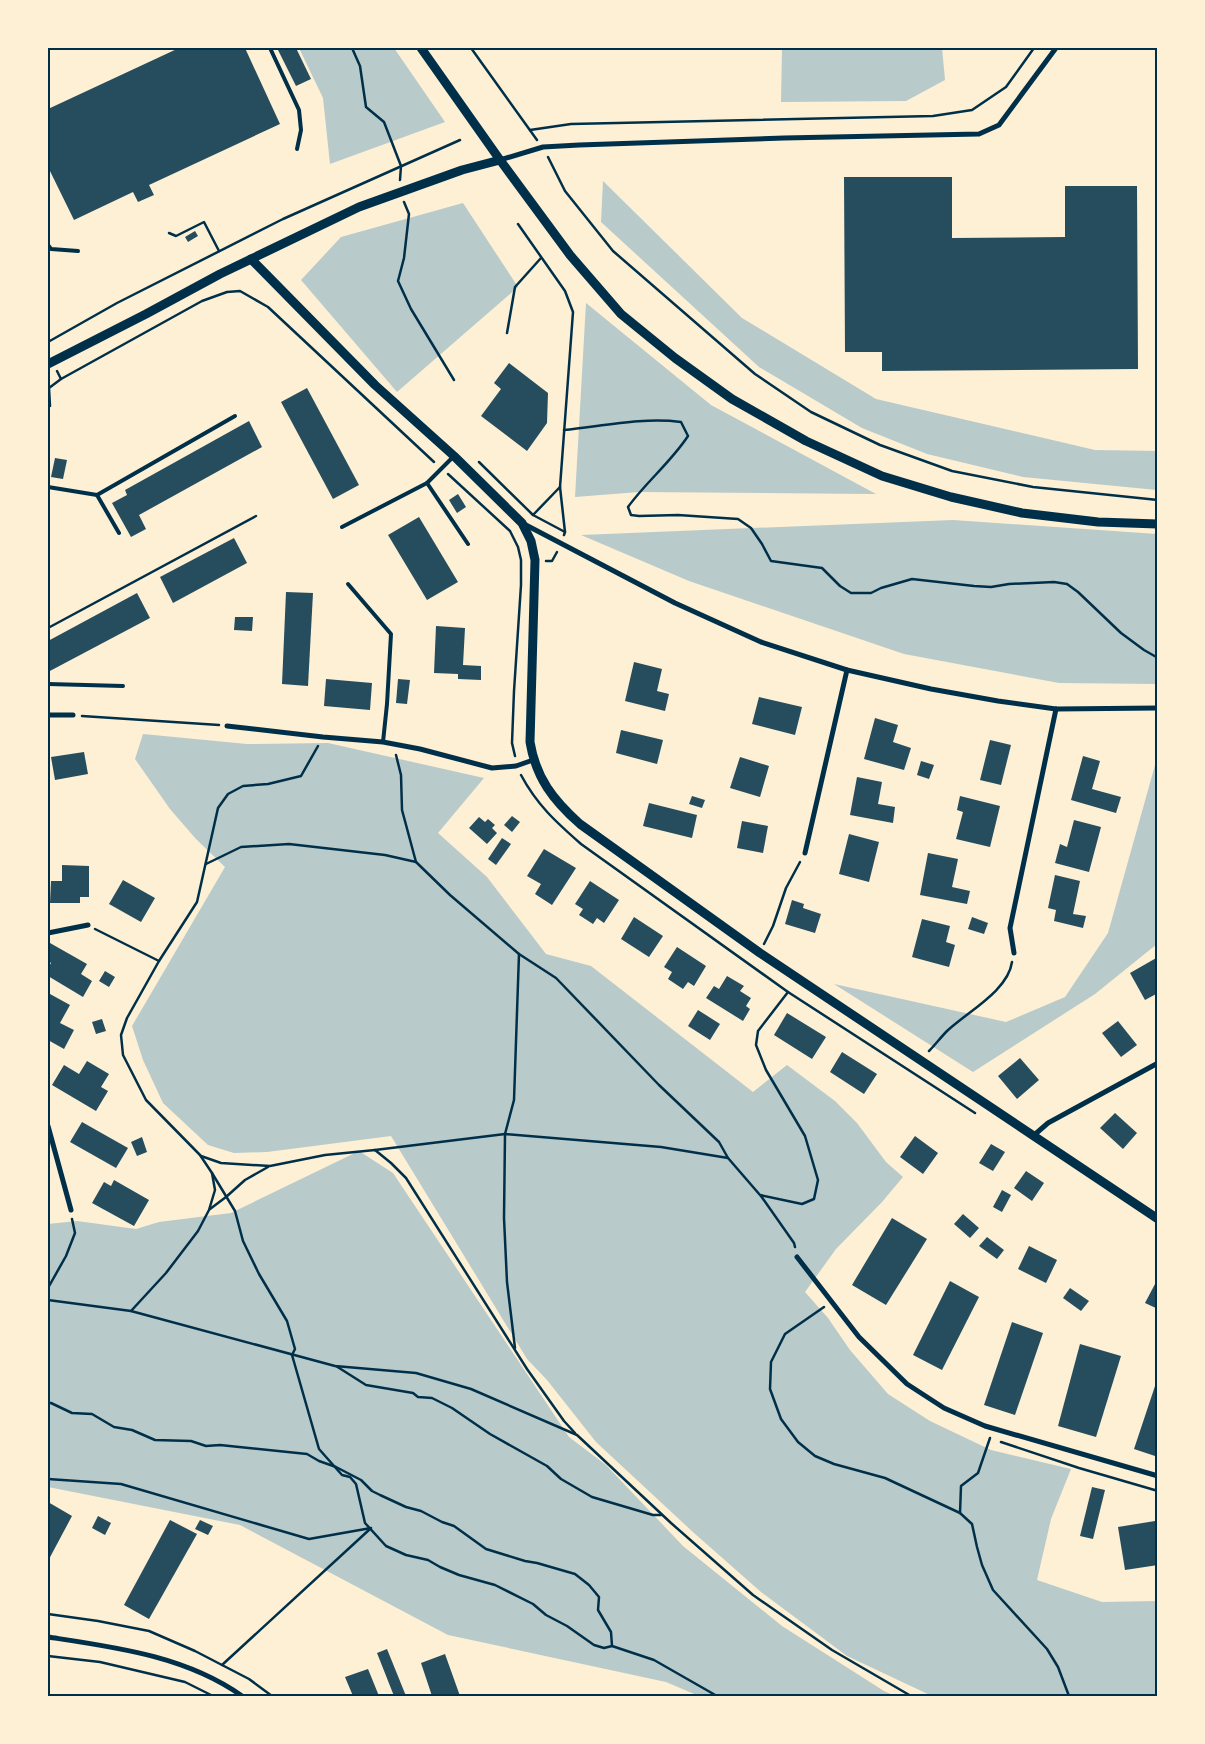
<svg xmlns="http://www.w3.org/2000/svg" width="1205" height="1744" font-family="'Sofia Sans Condensed',sans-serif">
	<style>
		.green { fill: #b9caca }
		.building { fill: #264d5e }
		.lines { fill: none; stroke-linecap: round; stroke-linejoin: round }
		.path { stroke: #003049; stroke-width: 2.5 }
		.service { stroke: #003049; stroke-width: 4 }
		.minor { stroke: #003049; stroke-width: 5 }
		.tertiary { stroke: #003049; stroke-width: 9 }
		.neatline { fill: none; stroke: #003049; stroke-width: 2 }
	</style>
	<rect width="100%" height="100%" fill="#fdf0d5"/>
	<g class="green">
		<path d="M299,48H394L445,122L330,164L323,98Z"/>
		<path d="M782,48H942L945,80L906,101L781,102Z"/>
		<path d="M603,181L742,318L876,399L1095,450L1157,451V490L1023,477L927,454L862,428L759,367L601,222Z"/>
		<path d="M463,203L518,287L397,392L301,280L341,237Z"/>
		<path d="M586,303L711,405L876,494L639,492L575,497Z"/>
		<path d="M953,520L1157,534V684L1059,683L904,654L689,581L581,535Z"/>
		<path d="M143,734L247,744L328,743L484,778L438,833L487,877L546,954L591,966L753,1092L787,1065L835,1101L857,1123L886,1162L903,1177L882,1202L836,1249L805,1292L828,1318L850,1350L888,1394L930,1421L991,1450L1071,1469L1051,1519L1037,1580L1102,1602L1157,1601V1696H932L847,1656L761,1592L694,1533L596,1442L547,1380L527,1359L391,1136L267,1152L234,1153L208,1145L163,1103L143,1060L132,1026L225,867L196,839L170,809L135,759Z"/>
		<path d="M1157,758V944L1095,994L973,1072L834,984L1006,1022L1065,997L1108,933Z"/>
		<path d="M359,1151L393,1173L569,1437L606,1465L683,1546L782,1626L884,1691L895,1696H699L666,1682L448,1635L240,1525L48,1487V1224L77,1221L136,1229L159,1222L231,1213Z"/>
	</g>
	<g class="building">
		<path d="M179,48H245L280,124L149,185L154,195L138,202L133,192L74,220L48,167V109Z"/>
		<path d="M277,48H296L311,79L296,86Z"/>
		<path d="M844,177H952V238L1065,237V186H1137L1138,369L882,371V352H845Z"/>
		<path d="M195,231L198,236L188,242L185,237Z"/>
		<path d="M509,363L548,393L547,423L527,451L481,416L501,389L494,383Z"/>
		<path d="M307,388L359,485L333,499L281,402Z"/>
		<path d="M249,421L262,447L139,515L146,529L131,537L112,503L127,495L125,490Z"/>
		<path d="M55,458L67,460L63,479L51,477Z"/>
		<path d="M458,494L466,507L457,513L449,500Z"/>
		<path d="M419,517L458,582L427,600L388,535Z"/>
		<path d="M234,538L247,563L173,603L160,577Z"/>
		<path d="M286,592L313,593L308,686L282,684Z"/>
		<path d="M137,593L150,618L48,672V641Z"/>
		<path d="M235,617H253L252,631L234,630Z"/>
		<path d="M436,626L465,628L463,665L481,666V680L458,679V674L434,673Z"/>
		<path d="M634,662L662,669L657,691L669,694L665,711L625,701Z"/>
		<path d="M326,679L372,683L370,710L324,706Z"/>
		<path d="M398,679L410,680L407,704L396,703Z"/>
		<path d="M759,697L802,707L795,735L752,724Z"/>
		<path d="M875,718L898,725L893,742L911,748L904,770L864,759Z"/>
		<path d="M621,730L663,740L657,764L616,753Z"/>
		<path d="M990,740L1011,745L1001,785L980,780Z"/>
		<path d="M84,752L88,774L55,780L51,757Z"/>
		<path d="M1083,756L1100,761L1092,789L1121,797L1116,813L1071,800Z"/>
		<path d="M740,757L769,766L760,797L730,788Z"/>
		<path d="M921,761L934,765L929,779L917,775Z"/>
		<path d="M857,777L882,782L878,804L895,807L893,823L850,815Z"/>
		<path d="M692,796L705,800L702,808L689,804Z"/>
		<path d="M960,796L1000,806L990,847L956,839L963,812L957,810Z"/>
		<path d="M649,803L697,815L692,838L643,826Z"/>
		<path d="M512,816L520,822L512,832L504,825Z"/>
		<path d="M479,817L485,822L488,819L495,825L492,828L497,833L487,844L469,828Z"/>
		<path d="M1074,820L1101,827L1089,872L1055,863L1060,844L1067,847Z"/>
		<path d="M742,821L768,826L763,853L737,848Z"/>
		<path d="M849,834L879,842L869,882L839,874Z"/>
		<path d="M502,838L511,844L496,865L488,859Z"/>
		<path d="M544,849L576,868L552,905L535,894L541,884L527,876Z"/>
		<path d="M928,853L958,859L952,887L970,891L967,904L920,895Z"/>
		<path d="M62,865L89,866V897H80V903H50L51,881H62Z"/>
		<path d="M1055,875L1080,881L1073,914L1086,916L1083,928L1054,921L1056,910L1048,908Z"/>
		<path d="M123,880L155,898L141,922L109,904Z"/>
		<path d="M590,881L619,900L604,923L597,918L593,924L579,915L583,909L575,904Z"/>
		<path d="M792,900L804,904L803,908L821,914L815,933L785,924Z"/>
		<path d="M634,917L663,936L649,957L621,939Z"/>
		<path d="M972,917L988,923L984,934L968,929Z"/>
		<path d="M922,919L950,926L946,942L955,945L949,967L912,957Z"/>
		<path d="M50,943L87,964L81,974L92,981L83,997L48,976V968L51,963L48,961V946Z"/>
		<path d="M677,947L706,966L694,986L688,982L683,989L668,979L672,972L664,967Z"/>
		<path d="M1158,957V993L1145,1000L1130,973Z"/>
		<path d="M105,971L115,977L109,987L99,981Z"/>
		<path d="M727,976L744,986L740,991L751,998L746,1006L750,1009L743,1021L706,998L714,986L719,989Z"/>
		<path d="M50,994L70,1005L60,1023L74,1030L64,1049L48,1040V999Z"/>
		<path d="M698,1010L720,1024L710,1040L688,1026Z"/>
		<path d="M787,1013L826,1037L812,1059L774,1035Z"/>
		<path d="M102,1019L106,1031L96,1034L92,1022Z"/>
		<path d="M1118,1021L1137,1045L1121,1057L1102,1033Z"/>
		<path d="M842,1052L877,1074L864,1094L830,1072Z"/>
		<path d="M1020,1058L1039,1080L1017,1099L998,1076Z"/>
		<path d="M87,1061L109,1074L101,1087L108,1091L96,1111L52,1085L64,1065L79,1074Z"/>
		<path d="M1115,1113L1137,1133L1123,1149L1100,1128Z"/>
		<path d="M82,1122L128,1148L116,1168L70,1142Z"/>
		<path d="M915,1136L938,1153L923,1174L900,1157Z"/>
		<path d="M142,1137L147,1152L137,1156L131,1142Z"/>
		<path d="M991,1144L1005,1152L993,1171L979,1163Z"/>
		<path d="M1026,1171L1044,1183L1032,1201L1014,1188Z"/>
		<path d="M114,1180L149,1200L134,1226L92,1203L104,1182L111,1186Z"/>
		<path d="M1002,1190L1011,1195L1002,1212L993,1207Z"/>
		<path d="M963,1214L979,1228L970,1238L954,1224Z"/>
		<path d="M892,1218L927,1239L886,1305L852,1285Z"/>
		<path d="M987,1237L1004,1250L997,1259L979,1246Z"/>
		<path d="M1029,1246L1057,1260L1046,1283L1018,1269Z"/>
		<path d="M950,1281L979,1297L942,1370L913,1355Z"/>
		<path d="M1155,1284L1158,1286V1309L1145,1303Z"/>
		<path d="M1070,1288L1089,1301L1081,1311L1063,1298Z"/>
		<path d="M1012,1322L1043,1333L1015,1415L984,1405Z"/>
		<path d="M1080,1344L1121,1356L1096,1437L1058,1426Z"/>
		<path d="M1157,1380H1158V1457L1134,1449Z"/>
		<path d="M1092,1487L1105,1490L1093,1539L1080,1536Z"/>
		<path d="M48,1502L72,1516L48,1561Z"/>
		<path d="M98,1516L111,1523L105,1535L92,1528Z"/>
		<path d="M170,1520L197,1534L149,1619L124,1605Z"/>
		<path d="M200,1520L213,1526L208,1535L195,1529Z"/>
		<path d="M1155,1521L1158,1536V1565L1125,1570L1118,1527Z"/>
		<path d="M387,1649L406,1696H394L377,1653Z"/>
		<path d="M445,1654L460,1696H432L421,1663Z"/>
		<path d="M368,1669L379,1696H353L345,1677Z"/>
	</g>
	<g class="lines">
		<g class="path">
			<path d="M352,48L360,66L366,107L384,122L401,166L400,180"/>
			<path d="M471,48L537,140"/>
			<path d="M530,130L571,124L933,116L972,110L1006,87L1034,48"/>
			<path d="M548,157L565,191L613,251L755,374L811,412L880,445L952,471L1033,487L1158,500"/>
			<path d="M404,202L409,214L404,258L398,281L411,309L454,380"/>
			<path d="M518,224L565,291L573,312L560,487L565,532L564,535"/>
			<path d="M169,233L176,236L204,222L219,251"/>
			<path d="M507,333L515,287L541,258"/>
			<path d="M48,342L117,303L283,219L460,140"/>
			<path d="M57,371L61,379L202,301L227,292L240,291L268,307L434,462"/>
			<path d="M48,407L50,406L49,388L61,379"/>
			<path d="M564,430C603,426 643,417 681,422L688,436C671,462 646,482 628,507L631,515L639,516L678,515L738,519L751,528L762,544L771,561L822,568L840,586L851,593H871L881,588L912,579L974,586L991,587L1009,584L1054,582L1067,584L1078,592L1121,633L1144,650L1158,658"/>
			<path d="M479,462L533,515L565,532"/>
			<path d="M448,474L510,531L518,547L521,560V585L514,691L512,743L515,756"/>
			<path d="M533,515L560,487"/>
			<path d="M546,561H552L557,552"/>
			<path d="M48,628L256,516"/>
			<path d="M82,716L219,725"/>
			<path d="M396,755L401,775L402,810L416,862L450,895L519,954L556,978L659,1085L719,1142L728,1158"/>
			<path d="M521,775C537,805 556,822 581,844L788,992L975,1113"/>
			<path d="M206,864L241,847L289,844L385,855L416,862"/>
			<path d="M95,929L159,961"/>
			<path d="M764,944L773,926L786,888L800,862"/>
			<path d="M929,1051C935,1045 941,1037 947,1031C967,1012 1008,991 1012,962"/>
			<path d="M375,1150L505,1134L661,1147L728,1158L760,1195L802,1204L814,1199L818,1180L805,1136L766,1070L756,1045L758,1031L788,992"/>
			<path d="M201,1156L221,1163L270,1166L325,1155L375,1150L391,1163L406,1178L527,1369L564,1421L575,1433"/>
			<path d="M212,1173L235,1211L243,1241L259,1274L287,1321L295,1349L292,1355L319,1449L342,1475L350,1477L356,1484L365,1523L386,1546L406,1555L428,1560L440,1567L459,1575L495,1585L533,1604L546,1615L567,1626L594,1645L604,1648L612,1646L654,1660L717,1696"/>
			<path d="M761,1196L794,1243L795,1247"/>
			<path d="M210,1209L226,1197L245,1180L268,1167"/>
			<path d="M48,1288L66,1256L75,1233L72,1219"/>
			<path d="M48,1300L131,1311L335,1366L416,1373L471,1389L577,1435L671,1523L753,1595L832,1650L911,1696"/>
			<path d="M824,1307L785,1334L771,1362L770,1389L781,1419L798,1442L815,1456L834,1464L885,1478L960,1513L972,1524L977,1547L982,1565L993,1590L1047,1649L1058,1667L1069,1696"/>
			<path d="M131,1311L166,1273L198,1231L209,1210L215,1190L212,1173L200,1155L146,1100L123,1055L121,1035L127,1018L159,961L197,902L218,808L228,794L243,786L268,784L301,776L318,746"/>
			<path d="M515,1348L507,1282L504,1218L505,1134L514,1100L519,954"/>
			<path d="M336,1366L366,1385L413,1393L418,1397L432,1398L452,1408L490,1434L547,1466L561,1479L592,1497L653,1515H661"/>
			<path d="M48,1403H51L72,1413L92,1414L114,1427L132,1430L155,1440L191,1441L206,1446L220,1445L307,1454L319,1461L336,1467L361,1480L372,1491L380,1495L406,1507L421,1511L442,1522L454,1526L486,1549L525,1561L537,1563L575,1574L589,1585L599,1597L598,1610L611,1632L612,1646"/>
			<path d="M1001,1442L1079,1468L1158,1491"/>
			<path d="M48,1479L121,1484L309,1539L371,1528"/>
			<path d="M960,1513L961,1486L978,1473L990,1438"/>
			<path d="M48,1614L98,1621L149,1631L195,1651L249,1679L272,1696"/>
			<path d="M48,1656L100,1662L185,1682L213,1696"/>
			<path d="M222,1665L370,1529"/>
		</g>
		<g class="service">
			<path d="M270,48L299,110L301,130L297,149"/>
			<path d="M48,245L51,249L78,251"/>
			<path d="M427,483L468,544"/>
			<path d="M48,487L97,495L235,416"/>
			<path d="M97,495L119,533"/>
			<path d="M342,527L427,483L454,456"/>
			<path d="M348,584L391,634L387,704L383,742"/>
			<path d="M48,684L123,686"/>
		</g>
		<g class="minor">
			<path d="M500,160L543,147L579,145L784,138L979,134L999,125L1056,48"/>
			<path d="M524,524L675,603L761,642L847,670L931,689L998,701L1056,709L1158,708"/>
			<path d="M48,715H73"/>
			<path d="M227,726L323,737L383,742L420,749L492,768L516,766L533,760"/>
			<path d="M805,853L847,670"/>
			<path d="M48,933L88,925"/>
			<path d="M1014,953L1010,928L1056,709"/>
			<path d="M48,1126L71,1210"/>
			<path d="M1033,1136L1048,1123L1158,1063"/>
			<path d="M797,1257L859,1337L907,1384L944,1408L985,1426L1158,1476"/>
			<path d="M48,1637C114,1647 186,1656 242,1696"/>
		</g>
		<g class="tertiary">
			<path d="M421,48L500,160L570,255L621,314L675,358L732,399L806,441L882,476L951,497L1022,513L1098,522L1158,524"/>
			<path d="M251,259L375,385L454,456L522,523L531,541L535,560L530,742C536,778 553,800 580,824L760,953L1158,1219"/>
			<path d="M48,364L146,314L220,274L359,207L462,170L500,160"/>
		</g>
	</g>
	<rect width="1205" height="1744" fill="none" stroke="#fdf0d5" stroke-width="98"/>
	<rect x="49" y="49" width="1107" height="1646" class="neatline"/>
</svg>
